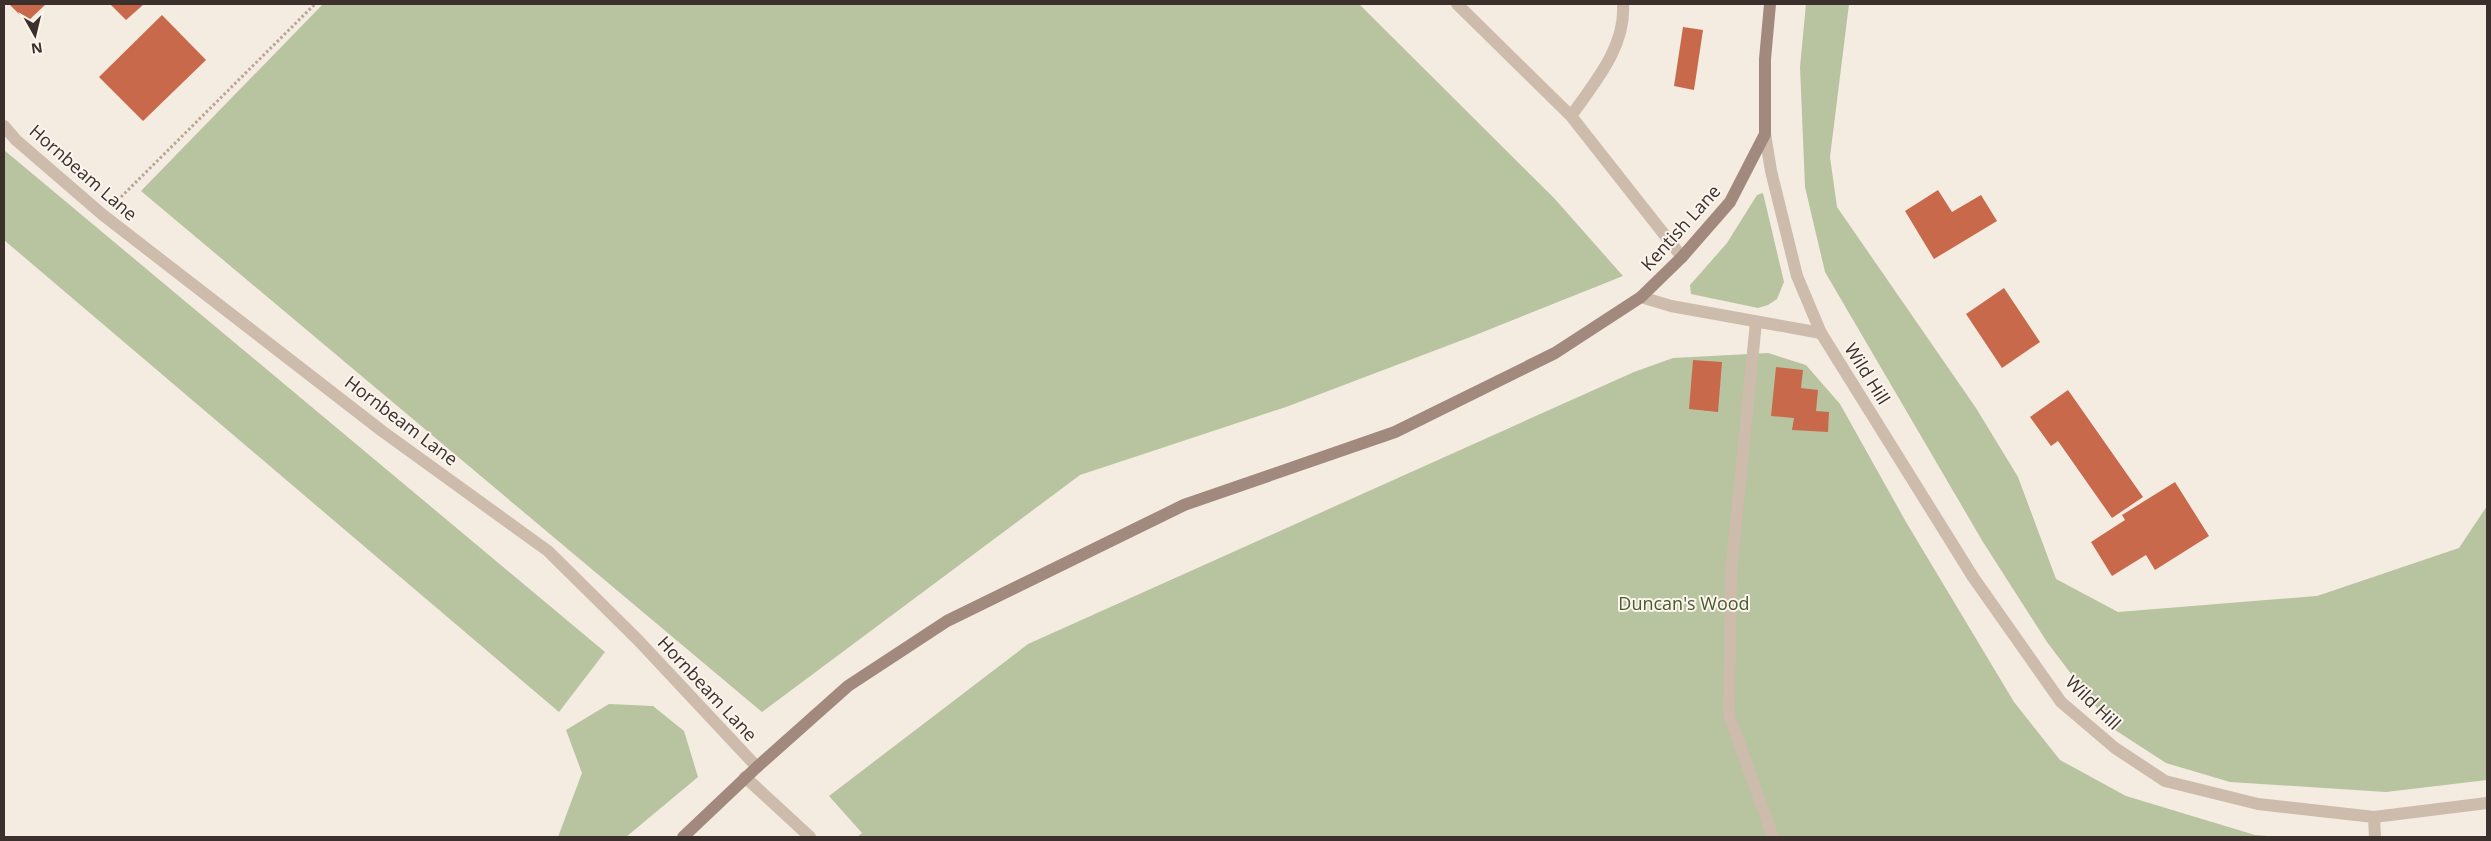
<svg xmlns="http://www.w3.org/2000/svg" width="2491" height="841" font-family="'Open Sans',sans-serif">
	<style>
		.green { fill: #b8c4a0 }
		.building { fill: #c8694b }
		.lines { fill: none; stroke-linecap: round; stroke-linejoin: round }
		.path { stroke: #b9a596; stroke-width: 3; stroke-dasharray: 2.5 2.5; stroke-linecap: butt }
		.service { stroke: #cdbbac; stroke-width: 12 }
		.minor { stroke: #cdbbac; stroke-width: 12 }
		.secondary { stroke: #a18a7d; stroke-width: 12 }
		.labels { text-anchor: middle; stroke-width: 4; stroke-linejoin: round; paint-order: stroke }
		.street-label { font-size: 18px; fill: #3b302b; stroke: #fbf5ee }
		.park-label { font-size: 18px; fill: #4a5a2e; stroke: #fbf5ee }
	</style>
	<rect width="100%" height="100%" fill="#f4ebe1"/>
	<g class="green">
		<path d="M323,4H1359L1554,198L1623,276L1473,336L1286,407L1080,475L762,712L141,191Z"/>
		<path d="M1806,4H1849L1830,157L1837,207L1976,408L2018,477L2056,579L2118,612L2317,596L2459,548L2487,506V780L2386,792L2230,782L2166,763L2112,728L2047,642L1983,542L1825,272L1805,187L1800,67Z"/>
		<path d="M4,150L605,652L559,712L4,240Z"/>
		<path d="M1763,193L1784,282L1777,299L1768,305L1758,308L1691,294L1690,285L1727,243L1757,195Z"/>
		<path d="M1768,353L1806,365L1840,404L1906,522L2014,702L2060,760L2126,796L2255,835L2280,837H857L862,833L829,796L1028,644L1634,372L1673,358Z"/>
		<path d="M609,704L653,706L684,731L698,777L626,837H558L582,773L566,730Z"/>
	</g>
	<g class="building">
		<path d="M9,4H46L27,22Z"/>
		<path d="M110,4H144L126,20Z"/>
		<path d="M162,15L206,60L143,121L99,77Z"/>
		<path d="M1683,27L1703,30L1694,90L1674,86Z"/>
		<path d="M1938,190L1952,212L1981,195L1997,221L1934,259L1905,211Z"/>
		<path d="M2004,288L2040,342L2002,368L1966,314Z"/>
		<path d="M1693,360L1722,362L1718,412L1689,409Z"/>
		<path d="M1776,367L1803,370L1801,388L1818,390L1816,411L1829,412L1828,432L1792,430L1794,418L1771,416Z"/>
		<path d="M2068,390L2143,497L2112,518L2058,441L2051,446L2030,417Z"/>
		<path d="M2175,482L2209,536L2155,570L2146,555L2112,576L2091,542L2125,520L2122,515Z"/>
	</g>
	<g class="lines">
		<path class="path" d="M121,197L315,4"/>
		<g class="service">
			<path d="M1457,4L1571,116L1682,257"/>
			<path d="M1571,116C1594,83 1626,47 1623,4"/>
			<path d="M4,126L16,140L103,215L382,431L548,551L638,640L757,767"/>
			<path d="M1756,322L1731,573L1729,715L1773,837"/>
			<path d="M745,777L810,837"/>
			<path d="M2374,817L2375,837"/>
		</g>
		<g class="minor">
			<path d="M1765,134L1771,171L1797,276L1821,333L1973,577L2061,702L2115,748L2165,781L2258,804L2374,817L2487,803"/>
			<path d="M1641,297L1671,306L1821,333"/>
		</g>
		<path class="secondary" d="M683,837L757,767L848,686L947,621L1184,505L1395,432L1555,353L1641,297L1682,257L1730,202L1765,134V59L1770,4"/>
	</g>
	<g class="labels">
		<g class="street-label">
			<text transform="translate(83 173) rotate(41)" y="6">Hornbeam Lane</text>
			<text transform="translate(1681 228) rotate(-48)" y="6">Kentish Lane</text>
			<text transform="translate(1867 374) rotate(58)" y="6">Wild Hill</text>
			<text transform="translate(401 421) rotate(37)" y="6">Hornbeam Lane</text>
			<text transform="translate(707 689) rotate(47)" y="6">Hornbeam Lane</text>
			<text transform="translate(2093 703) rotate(44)" y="6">Wild Hill</text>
		</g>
		<g class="park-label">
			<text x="1684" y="610">Duncan's Wood</text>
		</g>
	</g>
	<rect width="2491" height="841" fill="none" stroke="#3b302b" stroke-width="10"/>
	<g transform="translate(35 35) rotate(172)" stroke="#fbf5ee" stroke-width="4" paint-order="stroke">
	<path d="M0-4L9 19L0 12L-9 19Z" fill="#3b302b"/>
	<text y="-8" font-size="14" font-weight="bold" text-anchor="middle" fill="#3b302b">N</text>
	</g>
</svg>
